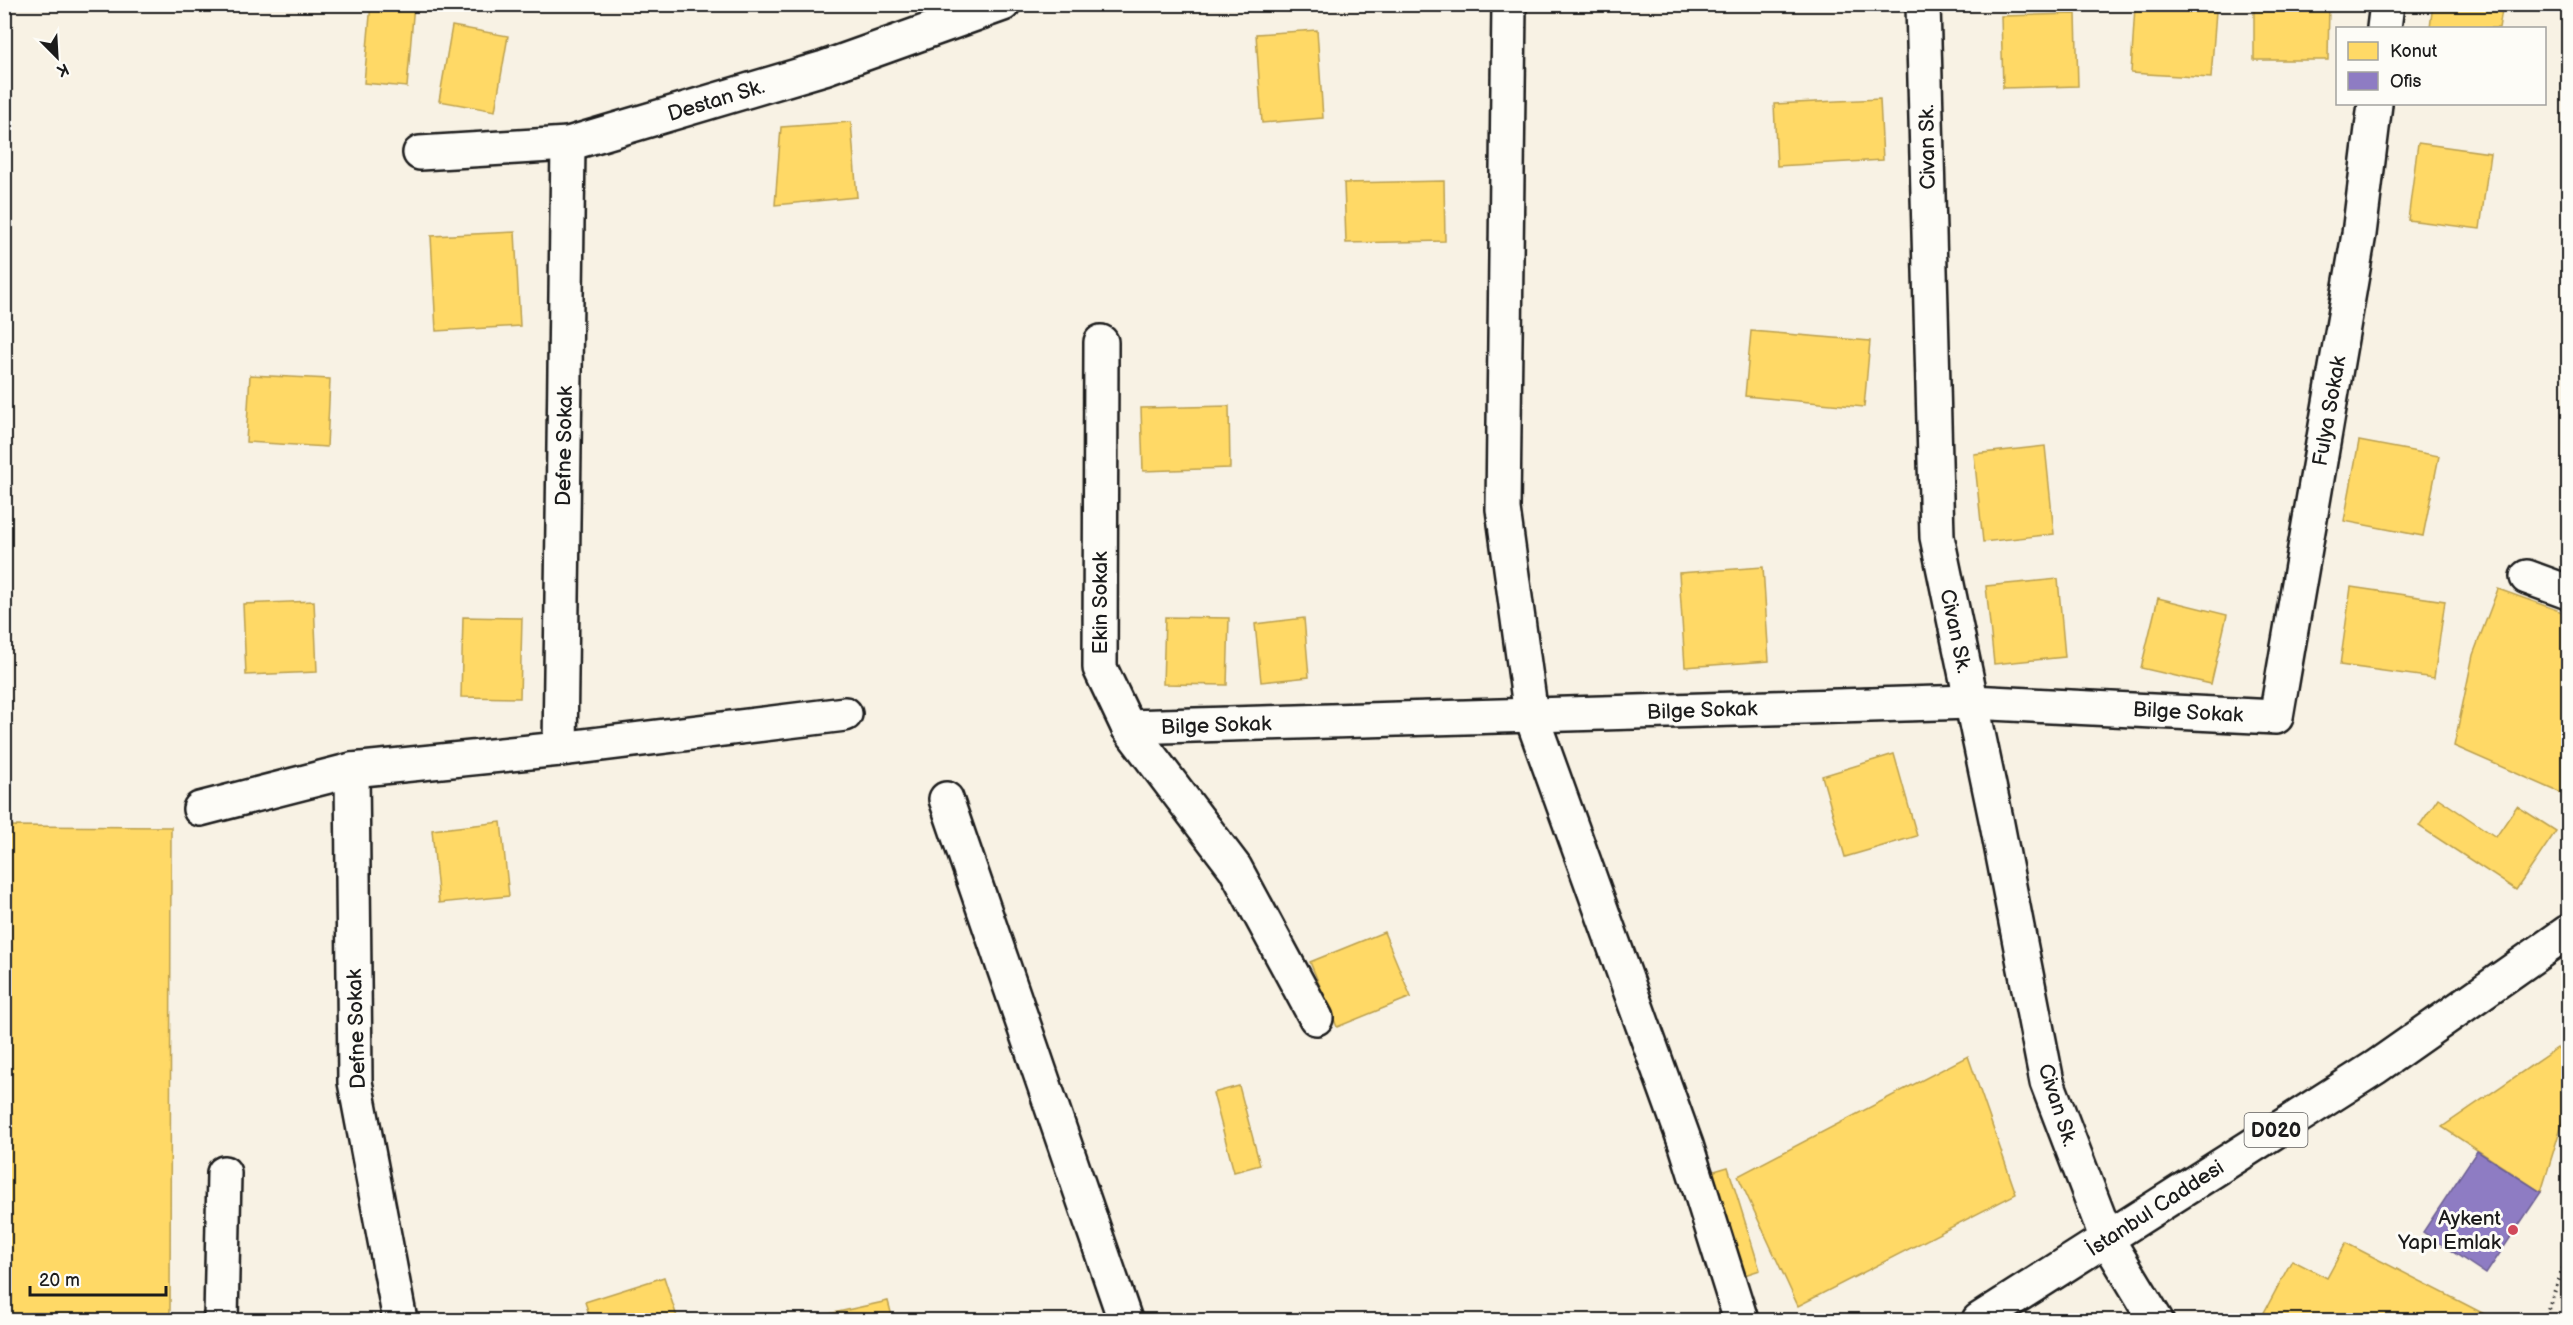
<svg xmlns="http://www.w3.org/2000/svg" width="2573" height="1325" font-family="'Balsamiq Sans',sans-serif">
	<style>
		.homes { fill: #ffd966; stroke: #bba050; stroke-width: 1.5 }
		.offices { fill: #8e7cc3; stroke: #6c5f91; stroke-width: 1.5 }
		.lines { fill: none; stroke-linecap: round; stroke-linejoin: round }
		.minor-casing { stroke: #1c1c1c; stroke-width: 38 }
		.highway-casing { stroke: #1c1c1c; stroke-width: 38 }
		.path { stroke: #1c1c1c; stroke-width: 4; stroke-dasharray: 1.5 4.5; stroke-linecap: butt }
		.minor { stroke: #fdfcf7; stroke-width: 33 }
		.highway { stroke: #fdfcf7; stroke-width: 33 }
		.poi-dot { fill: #d1495b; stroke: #fdfcf7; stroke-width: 2 }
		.labels { text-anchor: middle; stroke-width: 6; stroke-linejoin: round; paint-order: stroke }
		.shield { fill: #fdfcf7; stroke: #605f5e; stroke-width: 1.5 }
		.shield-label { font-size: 20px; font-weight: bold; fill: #1c1c1c }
		.street-label { font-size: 21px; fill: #1c1c1c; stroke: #fdfcf7 }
		.poi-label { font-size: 21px; fill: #1c1c1c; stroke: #fdfcf7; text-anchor: end }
	</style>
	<rect width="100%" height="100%" fill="#f8f2e4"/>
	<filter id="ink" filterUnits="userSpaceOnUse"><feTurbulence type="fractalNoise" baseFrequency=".0167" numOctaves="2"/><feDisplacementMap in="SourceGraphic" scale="12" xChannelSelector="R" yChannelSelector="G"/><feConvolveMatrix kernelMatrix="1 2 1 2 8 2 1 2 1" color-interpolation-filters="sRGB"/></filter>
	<g filter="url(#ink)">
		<g class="homes">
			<path d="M371,4H414L407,87L364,83Z"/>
			<path d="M2254,4H2329L2328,60H2254Z"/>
			<path d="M2433,4H2503L2499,28H2430Z"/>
			<path d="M2135,6L2216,11L2211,78L2131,73Z"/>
			<path d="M2076,14L2078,86L2003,88L2001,16Z"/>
			<path d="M452,26L508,36L495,111L439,101Z"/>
			<path d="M1317,30L1323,118L1262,123L1256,34Z"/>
			<path d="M1880,99L1883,160L1777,166L1774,104Z"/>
			<path d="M851,122L857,197L775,205L781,127Z"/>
			<path d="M2418,143L2490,153L2480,229L2408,220Z"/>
			<path d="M1444,181L1445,241L1346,243L1344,183Z"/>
			<path d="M515,232L520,326L436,331L431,236Z"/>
			<path d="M1751,331L1870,341L1864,407L1745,396Z"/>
			<path d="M250,375L330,379L327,447L246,442Z"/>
			<path d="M1229,406L1230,468L1143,471L1141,408Z"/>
			<path d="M2359,441L2439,456L2423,536L2344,521Z"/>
			<path d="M2045,446L2054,534L1983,542L1974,454Z"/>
			<path d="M1763,567L1769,661L1685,667L1679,573Z"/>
			<path d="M2058,579L2065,657L1994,664L1986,586Z"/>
			<path d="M2351,587L2445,601L2434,678L2340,665Z"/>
			<path d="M2498,589L2568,614V796L2454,746L2473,655Z"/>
			<path d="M2158,598L2227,615L2211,684L2141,668Z"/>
			<path d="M314,601L317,672L246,675L243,604Z"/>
			<path d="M463,617L522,618L520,698L461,697Z"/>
			<path d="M1165,617L1229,618L1227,685L1163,684Z"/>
			<path d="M1304,618L1309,677L1261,682L1255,624Z"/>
			<path d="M1894,754L1917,836L1845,857L1822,776Z"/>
			<path d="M2438,798L2496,837L2517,806L2556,831L2516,890L2419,826Z"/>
			<path d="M501,822L509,896L439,903L432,830Z"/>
			<path d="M4,826L171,827L170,1320H4Z"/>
			<path d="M1384,932L1411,997L1337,1027L1310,962Z"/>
			<path d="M2557,1048L2568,1053V1104L2541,1192L2442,1127Z"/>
			<path d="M1968,1056L2016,1194L1798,1306L1738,1176Z"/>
			<path d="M1239,1086L1260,1165L1234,1172L1213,1093Z"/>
			<path d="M1728,1167L1760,1270L1732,1279L1701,1175Z"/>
			<path d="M2346,1243L2496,1320H2260L2292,1260L2327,1278Z"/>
			<path d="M664,1277L678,1320H591L585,1302Z"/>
			<path d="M888,1301L893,1320H802Z"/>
		</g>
		<path class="offices" d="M2477,1151L2541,1192L2486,1274L2423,1232Z"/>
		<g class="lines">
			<g class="minor-casing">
				<g id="minor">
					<path d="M1509,4L1503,509L1531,715L1686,1145L1741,1320"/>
					<path d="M1923,4L1937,537L1996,819L2047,1082L2107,1239L2156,1320"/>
					<path d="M2384,28L2387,4"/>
					<path d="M420,153L568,144L824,68L1003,4"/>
					<path d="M1101,342L1100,668L1128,727L1235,868L1316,1018"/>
					<path d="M2527,577L2568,592"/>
					<path d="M1128,727L1971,702L2276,717L2359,234L2375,104"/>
					<path d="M560,749L568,144"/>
					<path d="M352,770L355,1082L400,1320"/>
					<path d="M946,799L1125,1320"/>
					<path d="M200,809L352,770L560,749L845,714"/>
					<path d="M221,1320L224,1173"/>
				</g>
			</g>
			<g class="highway-casing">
				<path id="highway" d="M1979,1320L2376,1067L2568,932"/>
			</g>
			<path class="path" d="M2544,1320L2568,1255"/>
			<use href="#minor" class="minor"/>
			<use href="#highway" class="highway"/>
		</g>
	</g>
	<circle class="poi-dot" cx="2513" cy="1230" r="6"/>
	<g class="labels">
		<rect class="shield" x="2244.5" y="1113" width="63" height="34" rx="4.5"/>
		<g class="shield-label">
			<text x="2276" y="1137">D020</text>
		</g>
		<g class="street-label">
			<text transform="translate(716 100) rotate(-17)" y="7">Destan Sk.</text>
			<text transform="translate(1927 147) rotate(-91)" y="7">Civan Sk.</text>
			<text transform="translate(2329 411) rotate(-80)" y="7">Fulya Sokak</text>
			<text transform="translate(564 446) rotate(-89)" y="7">Defne Sokak</text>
			<text transform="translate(1100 603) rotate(-90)" y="7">Ekin Sokak</text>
			<text transform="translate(1956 631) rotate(78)" y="7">Civan Sk.</text>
			<text transform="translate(1702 710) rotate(-2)" y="7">Bilge Sokak</text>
			<text transform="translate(2188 712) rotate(3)" y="7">Bilge Sokak</text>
			<text transform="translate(1216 725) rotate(-2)" y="7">Bilge Sokak</text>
			<text transform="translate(356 1029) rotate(-92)" y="7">Defne Sokak</text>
			<text transform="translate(2058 1105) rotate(72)" y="7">Civan Sk.</text>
			<text transform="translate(2155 1208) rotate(-33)" y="7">İstanbul Caddesi</text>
		</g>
		<g class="poi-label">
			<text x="2501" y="1225">Aykent<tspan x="2501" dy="24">Yapı Emlak</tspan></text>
		</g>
	</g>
	<rect width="2573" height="1325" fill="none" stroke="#fdfcf7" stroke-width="24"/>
	<rect x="12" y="12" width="2549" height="1301" fill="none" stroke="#1c1c1c" stroke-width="2" filter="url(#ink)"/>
	<rect x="2336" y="27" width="210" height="78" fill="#fdfcf7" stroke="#a3a29f" stroke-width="1.5"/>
	<rect x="2348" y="42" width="30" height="18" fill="#ffd966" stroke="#a3a29f" stroke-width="1.5"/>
	<text x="2390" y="57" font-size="18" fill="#1c1c1c">Konut</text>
	<rect x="2348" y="72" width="30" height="18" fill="#8e7cc3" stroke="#a3a29f" stroke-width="1.5"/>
	<text x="2390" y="87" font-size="18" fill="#1c1c1c">Ofis</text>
	<g transform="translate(57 57) rotate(156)" stroke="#fdfcf7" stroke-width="4.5" paint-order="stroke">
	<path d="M0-4.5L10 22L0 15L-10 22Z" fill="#1c1c1c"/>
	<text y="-9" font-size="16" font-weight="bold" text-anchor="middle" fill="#1c1c1c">K</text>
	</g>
	<path d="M30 1286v9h136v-9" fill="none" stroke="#1c1c1c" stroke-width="3"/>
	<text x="39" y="1286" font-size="18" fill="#1c1c1c" stroke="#fdfcf7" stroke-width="4.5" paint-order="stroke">20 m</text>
</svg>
